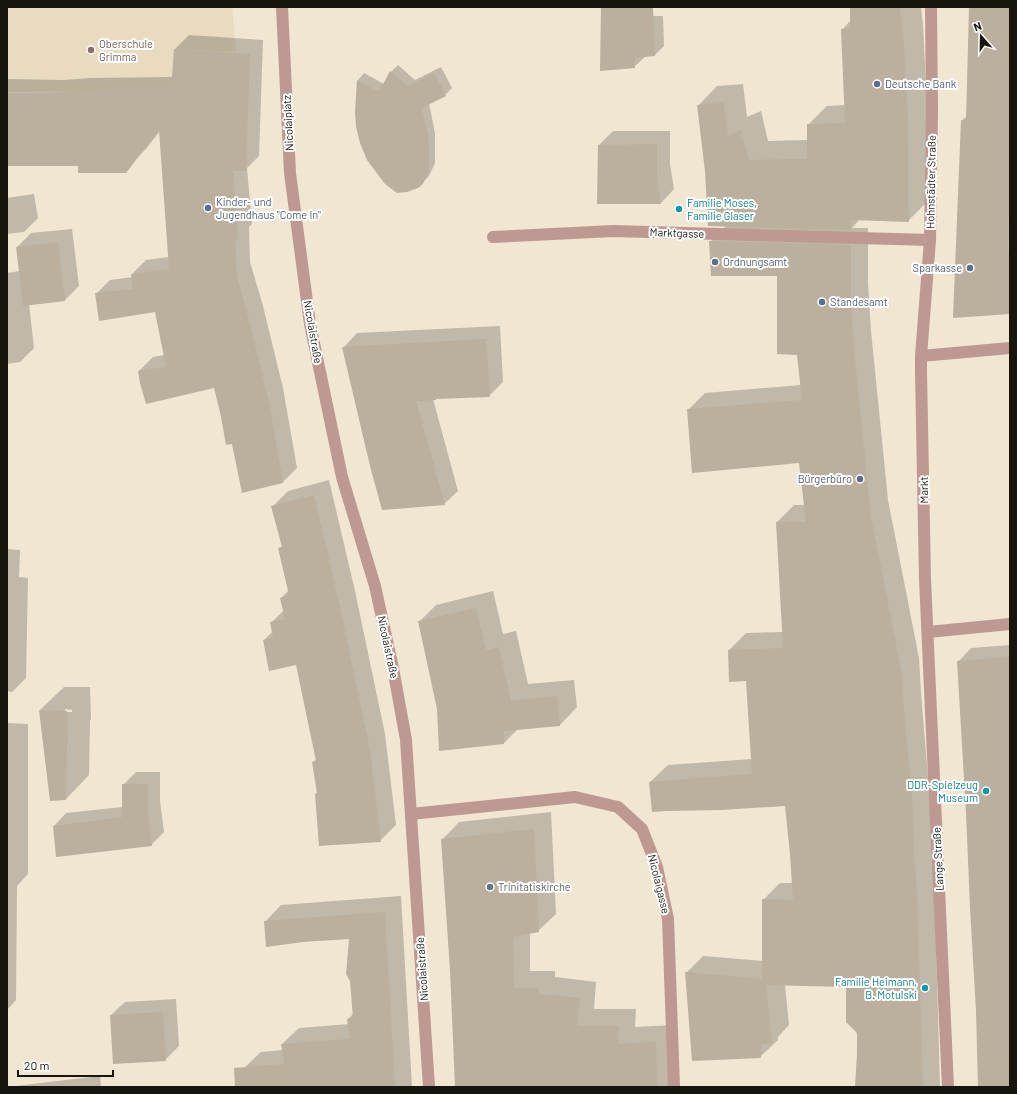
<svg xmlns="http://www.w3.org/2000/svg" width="1017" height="1094" font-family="Barlow,sans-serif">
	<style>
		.built { fill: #e9dbc0 }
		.shadow { fill: #0003; fill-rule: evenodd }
		.building { fill: #bab09d }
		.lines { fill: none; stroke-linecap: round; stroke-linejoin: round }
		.minor { stroke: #bd9991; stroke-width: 12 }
		.education-dot { fill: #8d6e63; stroke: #fff; stroke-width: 1.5 }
		.service-dot { fill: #5c6f8a; stroke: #fff; stroke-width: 1.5 }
		.culture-dot { fill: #0f9aa8; stroke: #fff; stroke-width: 1.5 }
		.worship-dot { fill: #6b7280; stroke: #fff; stroke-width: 1.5 }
		.labels { text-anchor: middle; stroke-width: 4; stroke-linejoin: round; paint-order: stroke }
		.education-label { font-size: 11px; fill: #785e54; stroke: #fff; text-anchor: start }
		.service-label { font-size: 11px; fill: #4e5e75; stroke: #fff; text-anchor: start }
		.street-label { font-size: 11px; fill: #18150e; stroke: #fff }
		.culture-label { font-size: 11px; fill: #0d838f; stroke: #fff; text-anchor: end }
		.worship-label { font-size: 11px; fill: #5b616d; stroke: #fff; text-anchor: start }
	</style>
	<rect width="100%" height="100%" fill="#f0e6d2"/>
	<path class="built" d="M7,7H232L236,52L174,49L173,90L7,92Z"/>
	<g class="shadow">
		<path d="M602,7H647V16H663L664,46L655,55L644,56V58L634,67Z"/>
		<path d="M851,7H921L923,25L927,103L928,201L908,221L860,219L852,228H868V283L871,331L888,500L919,658L921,693L928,777L934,875L940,1087H856L858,1033L846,986L785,985L789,1025L778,1037V1040L760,1057L686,973L703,956L763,961V900L780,883H793L786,805L650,782L668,765L752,759L747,680L729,650L746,633L783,632L777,522L794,505H805L800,462L688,410L705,393L801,385L798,354L778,275L710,242L726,226L706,171L698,106L717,86L743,84L747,117L761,111L768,141L808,140V125L827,106L845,105L842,30L851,20Z"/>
		<path d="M970,7H1010V312L962,120L967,116Z"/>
		<path d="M189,35L263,40L259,156L247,168L252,224L249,227L250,262L263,306L283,388L297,468L283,482L243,492L233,443L214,386L139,371L153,357L165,355L156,311L96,294L110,280L133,277L132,274L146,260L169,257L160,131L146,149L132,163L7,165V79L64,80L91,78L173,77L175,49Z"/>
		<path d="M398,65L415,80L441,67L452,88L445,95L429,103L435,133V163L429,176L422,183L356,112L358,80L364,73L384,84L391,72Z"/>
		<path d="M613,131H670V164L674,189L661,203L599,145Z"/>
		<path d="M34,194L38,218L24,232L7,234V198Z"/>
		<path d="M72,229L79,286L65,300L29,304L34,348L20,362L7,364V273L20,271L17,247L31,233Z"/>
		<path d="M500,326L503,382L489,396L438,398L436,399H433L458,491L444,504L344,347L357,333Z"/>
		<path d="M329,480L355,591L385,734L396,825L380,841L316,794L317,792L313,762L317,759L297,664L264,640L273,631L271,623L284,610L281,598L289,590L279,549L283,545L272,507L288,491Z"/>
		<path d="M7,549L20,550L19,577L28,578L26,678L12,692L7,691Z"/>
		<path d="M493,591L503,634L516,631L528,684L574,680L577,707L560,725L518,729L504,743L438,708L419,622L436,605Z"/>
		<path d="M1010,645V1087H979L977,1011L958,662L971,648Z"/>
		<path d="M64,687H90L91,719L90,720L89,775L66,799L40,710ZM65,709L72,710V712H65Z"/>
		<path d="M7,723L28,724V874L17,886L16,1000L7,1010Z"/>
		<path d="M136,772H160V801L164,832L151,845L57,856L54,826L66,813L123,807V785Z"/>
		<path d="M551,812L556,914L538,931L530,933V971H555V977L596,982L594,1009H636L635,1027L673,1025L674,1087H456L451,970L442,840L459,822Z"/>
		<path d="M401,896L412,1087H249L244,1068L261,1052L283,1050L282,1044L299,1028L349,1024L348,1019L353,1014L350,938L265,922L281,905Z"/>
		<path d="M176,999L179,1046L165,1060L111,1015L125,1002Z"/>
		<path d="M100,1076L101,1087H7Z"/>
	</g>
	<g class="building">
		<path d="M601,7H653L655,56L635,58V68L600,71Z"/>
		<path d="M850,7H900L904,45L908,122L909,222L851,220V230L708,226L705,171L697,105L724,103L728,136L741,130L749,160L807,159V124L845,123L841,29L850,28Z"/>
		<path d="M969,7H1010V204H1009L1008,251H1010V314L953,318L961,120H966Z"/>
		<path d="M174,49L250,54L246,171H233L238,239H235L237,276L249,320L269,402L283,483L242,493L232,444L226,445L220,412L214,388L146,404L140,383L138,371L166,367L155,312L99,321L95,293L133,289L131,274L169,269L159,130L126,173H78V166H7V93H50L76,91L171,90Z"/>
		<path d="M390,71L408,86L434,73L446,96L422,108L429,140V170L423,184L418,188L407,192L397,193L385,184L367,160L360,143L356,127L355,112L357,80L379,92Z"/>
		<path d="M657,144V179L661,204H597L598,145Z"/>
		<path d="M709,241L851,245V300L854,348L871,517L902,675L904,711L912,795L914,854L917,893L923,1087H855L857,1053V1033L846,1022V987L766,985L772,1043L761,1044V1058L692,1061L685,972L762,979V899L793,900L790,854L785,806L721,810L666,811L652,812L649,782L752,774L746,681L729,682L728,650L783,648L776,522H806L799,463L692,473L687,409L802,400L797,355L777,354V276H711Z"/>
		<path d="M58,242L65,301L23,306L16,247Z"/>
		<path d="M486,339L490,397L436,399V400L416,401L445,505L382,510L370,466L342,347Z"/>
		<path d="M314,495L340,607L370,750L381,842L319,846L315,794L317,793L312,762L316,761L296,665L269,671L263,640L273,638L270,622L285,619L280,598L289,595L278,548L282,547L271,506Z"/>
		<path d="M476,608L486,650L499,647L511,701L557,696L560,726L504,731V744L439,751L437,709L418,621Z"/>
		<path d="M1010,657V1087H978L976,1011L970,908L966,812L957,661Z"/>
		<path d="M39,710L67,711L68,744L67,743L66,800L50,801Z"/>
		<path d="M122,784H148V814L152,846L56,857L53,826L122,817Z"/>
		<path d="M534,829L539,932L513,937L514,988H538L539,994L580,998L577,1026H619L618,1044L656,1042L657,1087H455L450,970L441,839Z"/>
		<path d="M385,912L395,1087H235L234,1068L284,1064L281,1044L350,1039L347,1019L353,1018L350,981L346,974L349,939L303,942L266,947L264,921Z"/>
		<path d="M163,1012L166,1061L113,1064L110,1015Z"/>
	</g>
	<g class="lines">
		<g class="minor">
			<path d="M282,7L290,173L310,324L342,477L375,586L393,668L406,740L429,1087"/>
			<path d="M931,7L932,110L930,240L921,356V372L925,579L948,1087"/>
			<path d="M493,237L613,231L930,240"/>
			<path d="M921,356L1010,348"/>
			<path d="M928,632L1010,624"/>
			<path d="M411,814L575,797L618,807L642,829L657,867L668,919L674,1087"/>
		</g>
	</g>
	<circle class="education-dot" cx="91" cy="50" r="4"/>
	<g class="service-dot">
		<circle cx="877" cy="84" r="4"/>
		<circle cx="208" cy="208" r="4"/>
		<circle cx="715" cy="262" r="4"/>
		<circle cx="970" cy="268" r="4"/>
		<circle cx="822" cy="302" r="4"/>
		<circle cx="860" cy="479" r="4"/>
	</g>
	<g class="culture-dot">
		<circle cx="679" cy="209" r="4"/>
		<circle cx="986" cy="791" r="4"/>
		<circle cx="925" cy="988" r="4"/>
	</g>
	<circle class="worship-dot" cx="490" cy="887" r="4"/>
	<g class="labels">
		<g class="education-label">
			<text x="99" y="48">Oberschule<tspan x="99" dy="13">Grimma</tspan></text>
		</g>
		<g class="service-label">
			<text x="885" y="88">Deutsche Bank</text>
			<text x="216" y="206">Kinder- und<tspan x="216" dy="13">Jugendhaus "Come In"</tspan></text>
			<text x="723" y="266">Ordnungsamt</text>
			<text x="962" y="272" text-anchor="end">Sparkasse</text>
			<text x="830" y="306">Standesamt</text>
			<text x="852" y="483" text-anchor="end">Bürgerbüro</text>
		</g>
		<g class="street-label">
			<text transform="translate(288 123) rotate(-93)" y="4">Nicolaiplatz</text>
			<text transform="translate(931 182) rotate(-89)" y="4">Hohnstädter Straße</text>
			<text transform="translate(677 233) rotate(2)" y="4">Marktgasse</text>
			<text transform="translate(313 332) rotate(80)" y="4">Nicolaistraße</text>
			<text transform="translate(924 490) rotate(-91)" y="4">Markt</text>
			<text transform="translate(388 647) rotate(78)" y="4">Nicolaistraße</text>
			<text transform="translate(938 859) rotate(-93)" y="4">Lange Straße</text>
			<text transform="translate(659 884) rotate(76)" y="4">Nicolaigasse</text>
			<text transform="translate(422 969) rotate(-94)" y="4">Nicolaistraße</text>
		</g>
		<g class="culture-label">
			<text x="687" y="207" text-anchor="start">Familie Moses,<tspan x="687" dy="13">Familie Glaser</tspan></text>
			<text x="978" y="789">DDR-Spielzeug<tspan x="978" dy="13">Museum</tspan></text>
			<text x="917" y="986">Familie Heimann,<tspan x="917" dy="13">B. Motulski</tspan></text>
		</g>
		<g class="worship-label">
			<text x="498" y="891">Trinitatiskirche</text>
		</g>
	</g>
	<rect width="1017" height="1094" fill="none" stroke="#18150e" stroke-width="16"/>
	<g transform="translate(981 36) rotate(340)" stroke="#ffffff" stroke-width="3" paint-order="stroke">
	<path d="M0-3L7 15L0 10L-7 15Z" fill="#18150e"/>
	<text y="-6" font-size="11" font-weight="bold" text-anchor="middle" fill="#18150e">N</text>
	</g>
	<path d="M18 1070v6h95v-6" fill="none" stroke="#18150e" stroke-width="2"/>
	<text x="24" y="1070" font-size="12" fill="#18150e" stroke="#ffffff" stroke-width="3" paint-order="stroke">20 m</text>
</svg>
